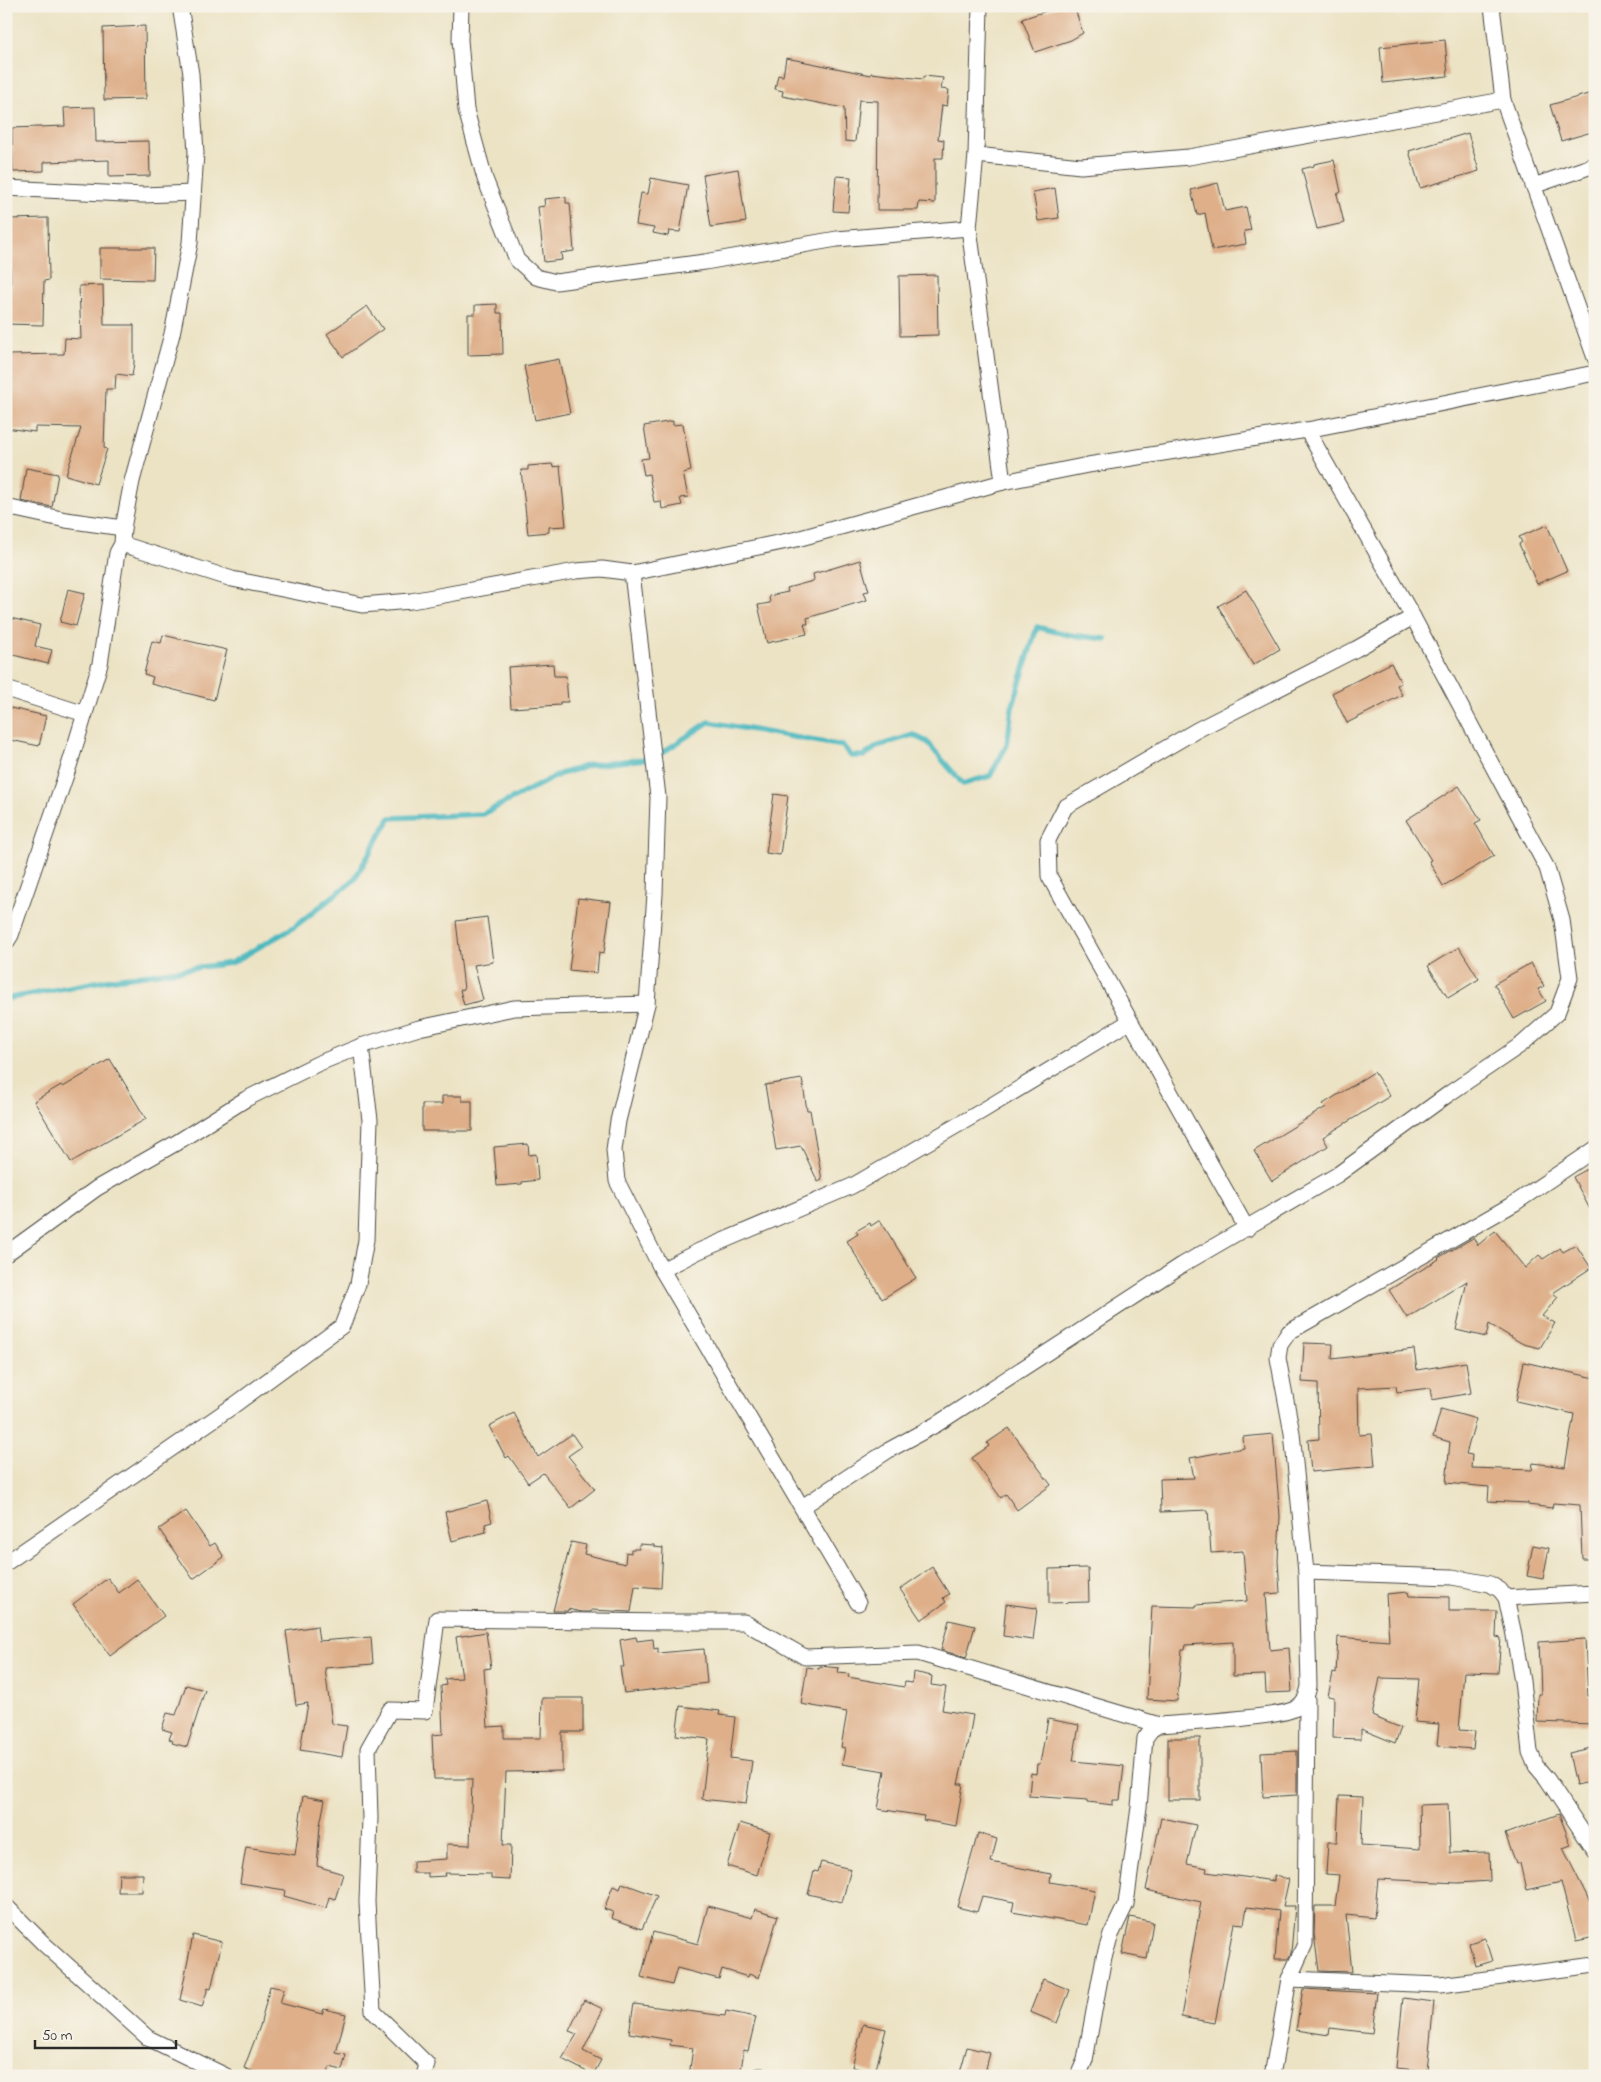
<svg xmlns="http://www.w3.org/2000/svg" width="1601" height="2082" font-family="'Indie Flower',sans-serif">
	<style>
		.lines { fill: none; stroke-linecap: round; stroke-linejoin: round }
		.stream { stroke: #48b7bf; stroke-width: 5.5 }
		.building { fill: #deaf89 }
		.street-casing { stroke: #484742; stroke-width: 17 }
		.street { stroke: #fff; stroke-width: 15 }
	</style>
	<rect width="100%" height="100%" fill="#f7f3e8"/>
	<filter id="ink" filterUnits="userSpaceOnUse"><feTurbulence type="fractalNoise" baseFrequency=".02" numOctaves="2"/><feDisplacementMap in="SourceGraphic" scale="10" xChannelSelector="R" yChannelSelector="G"/><feConvolveMatrix kernelMatrix="1 2 1 2 8 2 1 2 1" color-interpolation-filters="sRGB"/></filter>
	<filter id="wash" filterUnits="userSpaceOnUse"><feTurbulence type="fractalNoise" baseFrequency=".0096" numOctaves="4" result="noise"/><feDisplacementMap in="SourceGraphic" scale="20" xChannelSelector="R" yChannelSelector="G"/><feGaussianBlur stdDeviation="1.12" result="paint"/><feColorMatrix in="noise" values="0 0 0 0 0 0 0 0 0 0 0 0 0 0 0 0 0 1.4 0 .05"/><feComposite in="paint" operator="in"/></filter>
	<g filter="url(#wash)">
		<rect width="100%" height="100%" fill="#ece3c5"/>
		<g class="lines">
			<path class="stream" d="M6,999L107,980L231,963L294,927L354,880L390,818L483,814L560,774L590,765L654,758L709,722L843,746L851,756H864L878,746L913,735L927,742L963,784L990,776L1007,745L1012,708L1037,627L1069,635L1106,639"/>
		</g>
		<g id="blocks">
			<g class="building">
				<path d="M1061,6H1074L1083,33L1071,40L1035,52L1022,19Z"/>
				<path d="M145,26L146,99L104,100L103,28Z"/>
				<path d="M1445,40L1448,76L1383,83L1380,47Z"/>
				<path d="M786,58L871,75V73L923,79L924,76L943,78L941,89L949,90L947,106L942,105L938,139L944,140L943,158H935V203L919,202L918,210H877L878,101L859,100L855,142L845,141L844,108L782,96L783,91L775,89L778,75L783,76Z"/>
				<path d="M1595,92V131L1561,141L1550,105Z"/>
				<path d="M95,107L96,142L149,141L150,176L109,177V160L44,162V171L13,172L12,128L65,126L64,108Z"/>
				<path d="M1468,133L1479,171L1420,188L1409,151Z"/>
				<path d="M1334,160L1341,192L1337,194L1344,223L1317,229L1302,169L1314,166V164Z"/>
				<path d="M738,169L746,222L711,227L703,175Z"/>
				<path d="M836,176L851,177L848,212L833,211Z"/>
				<path d="M651,178L688,185L680,232L669,231L668,236L653,233L654,228L636,225L641,193L648,194Z"/>
				<path d="M1218,183L1225,211L1246,207L1251,230L1244,231L1246,244L1212,250L1205,213L1197,215L1191,190Z"/>
				<path d="M1055,188L1059,218L1038,221L1033,192Z"/>
				<path d="M566,197V203H570L574,251L561,253L562,260L544,262L538,207L545,206L544,199Z"/>
				<path d="M48,218L49,280L44,281L43,325L6,324V289H11L9,219Z"/>
				<path d="M100,248H154L153,280L100,279Z"/>
				<path d="M937,275L938,335L900,336L899,276Z"/>
				<path d="M103,285L104,325H134V363L132,376L116,374L115,389H106L104,448L107,449L96,484L66,475L81,428L35,427V432L6,428V395L9,396L8,355L64,354L65,338L81,339L79,286Z"/>
				<path d="M497,304V313H502L503,354L468,355V314H475V305Z"/>
				<path d="M367,306L383,329L343,357L327,334Z"/>
				<path d="M559,359L570,413L535,420L524,366Z"/>
				<path d="M673,421V425L683,424L691,471L683,473L688,497L680,498L682,505L662,509L661,501L654,502L649,474L644,475L641,459L649,458L644,426Z"/>
				<path d="M552,464L553,467L560,466L566,526L549,527V532L528,534L521,470H528V466Z"/>
				<path d="M26,468L58,474L52,507L21,501Z"/>
				<path d="M1547,525L1567,571L1537,584L1519,544L1522,542L1519,537Z"/>
				<path d="M860,560L869,591L864,592L867,600L807,618L808,624H804L807,634L767,643L758,605L770,603L769,596L788,592L787,588L813,581L814,579L813,574Z"/>
				<path d="M68,589L85,593L76,626L60,622Z"/>
				<path d="M1246,590L1280,649L1253,665L1218,606Z"/>
				<path d="M6,617L40,625L35,646L52,650L48,664L6,653Z"/>
				<path d="M163,635L227,650L214,700L151,684L153,677L144,674L152,641L161,643Z"/>
				<path d="M1391,663L1401,683L1397,685L1402,695L1347,723L1332,693Z"/>
				<path d="M553,664L554,676H566L568,702H560V705L511,708L508,667Z"/>
				<path d="M6,707L46,716L39,746L6,739Z"/>
				<path d="M1459,786L1481,820L1475,823L1494,856L1443,886L1429,861L1431,860L1406,820Z"/>
				<path d="M774,794L788,796L780,855L766,853Z"/>
				<path d="M578,898L611,902L604,953L599,952L597,973L569,970Z"/>
				<path d="M487,917L493,962L474,965L483,1000L464,1005L460,990L464,989L456,921Z"/>
				<path d="M1459,947L1479,979L1448,998L1428,966Z"/>
				<path d="M1531,963L1544,986L1538,989L1546,1001L1514,1019L1494,984Z"/>
				<path d="M110,1059L146,1119L71,1162L34,1101L61,1085L63,1087Z"/>
				<path d="M1374,1072L1390,1096L1323,1137L1328,1146L1272,1181L1254,1151L1326,1107L1323,1104Z"/>
				<path d="M802,1079L807,1110H810L822,1180L818,1182L801,1146L776,1150L765,1085Z"/>
				<path d="M442,1096H462V1101H472V1131H422V1104H442Z"/>
				<path d="M528,1144L529,1155L536,1154L538,1180L522,1182V1184L497,1186L494,1147Z"/>
				<path d="M1595,1165V1219L1573,1177Z"/>
				<path d="M880,1220L916,1278L882,1299L847,1241L858,1234L856,1231L870,1223L871,1226Z"/>
				<path d="M1495,1231L1525,1268L1539,1255L1543,1259L1560,1248L1563,1252L1576,1245L1591,1268L1553,1293L1558,1297L1542,1316L1555,1323L1540,1348L1523,1344L1489,1324L1486,1337L1456,1330L1467,1281L1407,1318L1389,1290L1439,1259L1438,1258L1473,1238L1478,1245Z"/>
				<path d="M1304,1343L1333,1344L1332,1359L1414,1349L1417,1370L1466,1362L1471,1393L1432,1400L1430,1388L1397,1392L1396,1386L1358,1388L1359,1435L1372,1434L1375,1466L1311,1472L1308,1440L1319,1439L1318,1383L1302,1382Z"/>
				<path d="M1524,1362L1595,1378V1559H1582L1580,1505L1553,1503L1552,1508L1528,1505V1503L1488,1501L1489,1487L1446,1483L1450,1442L1433,1437L1441,1409L1476,1419L1466,1454L1472,1455L1471,1468L1532,1470L1533,1463L1565,1467L1574,1414L1516,1401Z"/>
				<path d="M514,1413L538,1457L572,1434L581,1447L568,1456L595,1489L571,1508L543,1473L528,1483L509,1456L506,1458L489,1426Z"/>
				<path d="M1009,1428L1051,1485L1017,1510L1006,1494L1001,1498L972,1458L989,1446L987,1443Z"/>
				<path d="M1273,1434L1280,1516L1278,1561L1280,1593L1266,1594L1270,1650L1289,1648L1292,1692L1266,1693L1265,1675L1233,1676V1642L1186,1645L1185,1650H1182L1177,1701L1147,1699L1152,1606L1196,1607V1605L1247,1601L1243,1551L1211,1553L1208,1510L1161,1512L1160,1479L1194,1478L1190,1458L1244,1448L1243,1437Z"/>
				<path d="M487,1501L492,1522L485,1524L486,1532L452,1541L445,1512Z"/>
				<path d="M186,1511L210,1546L215,1543L224,1557L193,1579L159,1529Z"/>
				<path d="M571,1542L586,1545L584,1554L625,1564L626,1552L631,1553V1549H639V1544L654,1545V1547L663,1548L661,1588L635,1586L631,1612L591,1610V1612H581L568,1609V1611H553Z"/>
				<path d="M1533,1545L1549,1548L1543,1579L1527,1576Z"/>
				<path d="M932,1567L949,1594L943,1598L946,1602L921,1620L900,1589Z"/>
				<path d="M1088,1568L1089,1602L1049,1603V1569Z"/>
				<path d="M108,1578L119,1593L137,1579L164,1616L110,1656L73,1604Z"/>
				<path d="M1408,1592L1409,1596L1449,1597V1611H1497L1496,1637L1501,1638L1498,1673L1464,1672L1459,1730L1475,1731L1473,1749L1437,1746L1439,1724L1415,1722L1419,1679L1380,1678L1372,1716L1401,1728L1395,1743L1361,1729V1739L1333,1738L1334,1697L1328,1696L1333,1673L1336,1674L1338,1637L1389,1641L1386,1594Z"/>
				<path d="M1006,1604L1037,1608L1033,1640L1003,1636Z"/>
				<path d="M949,1620L975,1626L966,1658L941,1650Z"/>
				<path d="M317,1626L319,1641L371,1637L373,1664L325,1668L332,1724L347,1726L342,1757L300,1750L308,1703L296,1705L286,1631Z"/>
				<path d="M486,1632L491,1668L484,1669L488,1727L504,1726V1738H541L542,1698H583V1732H562V1771L506,1772L503,1845H511L510,1880L491,1879V1874L444,1873L445,1876L428,1877V1873H413V1861L447,1859V1844L470,1845L472,1779H434L432,1735L443,1734L441,1686L446,1685L445,1679L462,1678L456,1637Z"/>
				<path d="M636,1637L637,1641L653,1639L654,1649L658,1648V1653L704,1649L707,1683L624,1693L620,1667H624L620,1640Z"/>
				<path d="M1585,1639L1588,1696H1594L1593,1724L1537,1722L1538,1694H1541L1539,1642Z"/>
				<path d="M820,1666L839,1668L838,1673L849,1674L848,1677L904,1687L905,1682L912,1683L913,1672L932,1676L931,1685L946,1687L942,1710L973,1715L968,1745H967L958,1784H963L956,1826L923,1820L924,1816L878,1809L885,1771L842,1764L845,1748L841,1747L847,1712L801,1704L807,1667L819,1669Z"/>
				<path d="M186,1685L205,1690L187,1747L172,1743L173,1741L169,1739L172,1732L162,1729L167,1713L176,1715Z"/>
				<path d="M680,1706L720,1711L719,1715L735,1717L730,1758L752,1761L746,1804L702,1799L709,1739L676,1735Z"/>
				<path d="M1048,1719L1079,1725L1073,1761L1124,1766L1120,1800H1113V1805L1088,1802V1800L1029,1796L1031,1773L1036,1774L1037,1764H1040Z"/>
				<rect x="1168" y="1738" width="32" height="62"/>
				<path d="M1595,1747V1781L1576,1785L1569,1753Z"/>
				<path d="M1297,1751V1795L1263,1797L1261,1753Z"/>
				<path d="M303,1796L325,1800L320,1825L317,1866L343,1874L335,1899L329,1897L326,1908L284,1896L285,1890L240,1883L246,1847L295,1855Z"/>
				<path d="M1339,1796L1363,1797L1361,1845L1420,1849L1419,1805L1448,1804L1450,1853L1489,1852L1490,1881L1458,1883L1378,1879L1374,1918L1346,1915L1352,1972L1319,1971L1314,1934L1315,1906H1335L1339,1875L1326,1874L1328,1842H1337Z"/>
				<path d="M1559,1814L1571,1845L1563,1848L1590,1902L1595,1901V1937L1576,1941L1561,1882L1526,1890L1520,1863H1516L1505,1834Z"/>
				<path d="M1161,1818L1196,1825L1187,1864L1207,1868L1206,1872L1274,1881V1876L1289,1879L1283,1906H1295L1291,1953L1288,1959H1275L1279,1911L1247,1907L1244,1924L1234,1923L1215,2023L1181,2017L1201,1902L1146,1890Z"/>
				<path d="M740,1823L770,1832L757,1875L727,1866Z"/>
				<path d="M978,1833L997,1839L991,1862L1051,1874L1050,1882L1095,1890L1088,1925L1012,1912L1014,1902L982,1896L977,1912L957,1907Z"/>
				<path d="M821,1862L851,1869L842,1902L808,1894L814,1871L818,1872Z"/>
				<path d="M119,1874H143L142,1892H118Z"/>
				<path d="M622,1883L657,1896L642,1929L611,1918L613,1912L604,1909L613,1886L620,1889Z"/>
				<path d="M708,1906L752,1918L755,1909L778,1916L759,1978L749,1974L748,1977L722,1969L719,1979L677,1968L672,1985L641,1977L653,1932L698,1944Z"/>
				<path d="M1130,1917L1153,1922L1147,1959L1122,1954Z"/>
				<path d="M193,1935L222,1942L211,1989L208,1988L202,2007L180,2000Z"/>
				<path d="M1485,1938L1492,1961L1475,1966L1469,1943Z"/>
				<path d="M1043,1979L1070,1990L1057,2023L1030,2012Z"/>
				<path d="M270,1986L284,1989L280,2003L322,2014L324,2009L346,2014L336,2053L346,2055L342,2070L330,2067L326,2076H264L244,2068L260,2026Z"/>
				<path d="M1303,1989L1377,1993L1372,2033L1330,2028L1329,2035L1296,2030Z"/>
				<path d="M1403,1998L1434,2002L1427,2071L1396,2068Z"/>
				<path d="M584,2000L603,2009L583,2051L601,2060L593,2075L562,2059L577,2034L569,2031Z"/>
				<path d="M634,2004L725,2016L726,2011L756,2017L748,2051L744,2050L740,2076H689L693,2048L670,2045L671,2040L629,2033Z"/>
				<path d="M863,2024L886,2029L875,2073L852,2067Z"/>
				<path d="M967,2047L990,2053L984,2076H959Z"/>
			</g>
		</g>
	</g>
	<g filter="url(#ink)">
		<use href="#blocks" fill-opacity="0" stroke="#484742" stroke-width="1"/>
		<g class="lines">
			<g class="street-casing">
				<g id="street">
					<path d="M461,6L460,40L466,110L485,179L517,260L536,277L556,282L705,262L837,239L969,228"/>
					<path d="M980,6L976,155L969,228L1003,482"/>
					<path d="M1492,6L1503,100L1595,358"/>
					<path d="M976,155L1081,166L1189,157L1503,100"/>
					<path d="M1533,186L1595,165"/>
					<path d="M6,188L143,195L193,193"/>
					<path d="M6,507L66,520L123,528"/>
					<path d="M122,544L232,579L362,605L411,601L576,571L602,569L632,573L797,539L1003,482L1088,465L1307,430L1595,373"/>
					<path d="M632,573L658,797L655,894L647,1004L618,1121L614,1150L617,1181L662,1270L858,1603"/>
					<path d="M6,689L85,714"/>
					<path d="M6,943L11,935L69,766L100,664L117,553L122,544L123,528L132,481L172,334L190,243L196,153L191,74L180,6"/>
					<path d="M1247,1229L1049,876L1048,840L1065,807L1197,730L1356,649L1413,617"/>
					<path d="M6,1254L97,1188L176,1143L246,1099L317,1064L361,1046L419,1028L514,1008L647,1004"/>
					<path d="M662,1270L699,1251L852,1186L982,1111L1129,1022"/>
					<path d="M802,1507L889,1450L937,1424L1182,1265L1337,1175L1450,1093L1522,1044L1557,1013L1570,978L1562,920L1547,868L1413,617L1307,430"/>
					<path d="M6,1563L233,1406L342,1326L358,1284L366,1240L370,1120L361,1046"/>
					<path d="M1306,1572L1452,1577L1490,1584L1500,1590L1506,1598L1513,1630L1522,1681L1530,1752L1536,1766L1547,1779L1595,1851"/>
					<path d="M1506,1598L1595,1593"/>
					<path d="M6,1906L44,1944L148,2038L226,2076"/>
					<path d="M1289,1979L1440,1985L1595,1965"/>
					<path d="M424,2076L427,2064L373,2011L367,1902L370,1818L368,1749L390,1710L425,1711L437,1619L667,1622H744L805,1657L918,1653L1159,1725"/>
					<path d="M759,2076H762"/>
					<path d="M1078,2076L1085,2060L1104,1957L1111,1935L1126,1904L1139,1807L1145,1738L1151,1730L1159,1725C1183,1723 1282,1718 1296,1708C1305,1702 1307,1696 1309,1686L1306,1572L1292,1433L1278,1358L1280,1345L1289,1332L1515,1203L1595,1149"/>
					<path d="M1272,2076L1289,1979L1305,1944L1307,1699"/>
				</g>
			</g>
			<use href="#street" class="street"/>
		</g>
	</g>
	<rect width="1601" height="2082" fill="none" stroke="#f7f3e8" stroke-width="25"/>
	<path d="M35 2040v8h141v-8" fill="none" stroke="#2b2b2b" stroke-width="2.5"/>
	<text x="42" y="2040" font-size="15" fill="#2b2b2b" stroke="#f7f3e8" stroke-width="4" paint-order="stroke">50 m</text>
</svg>
